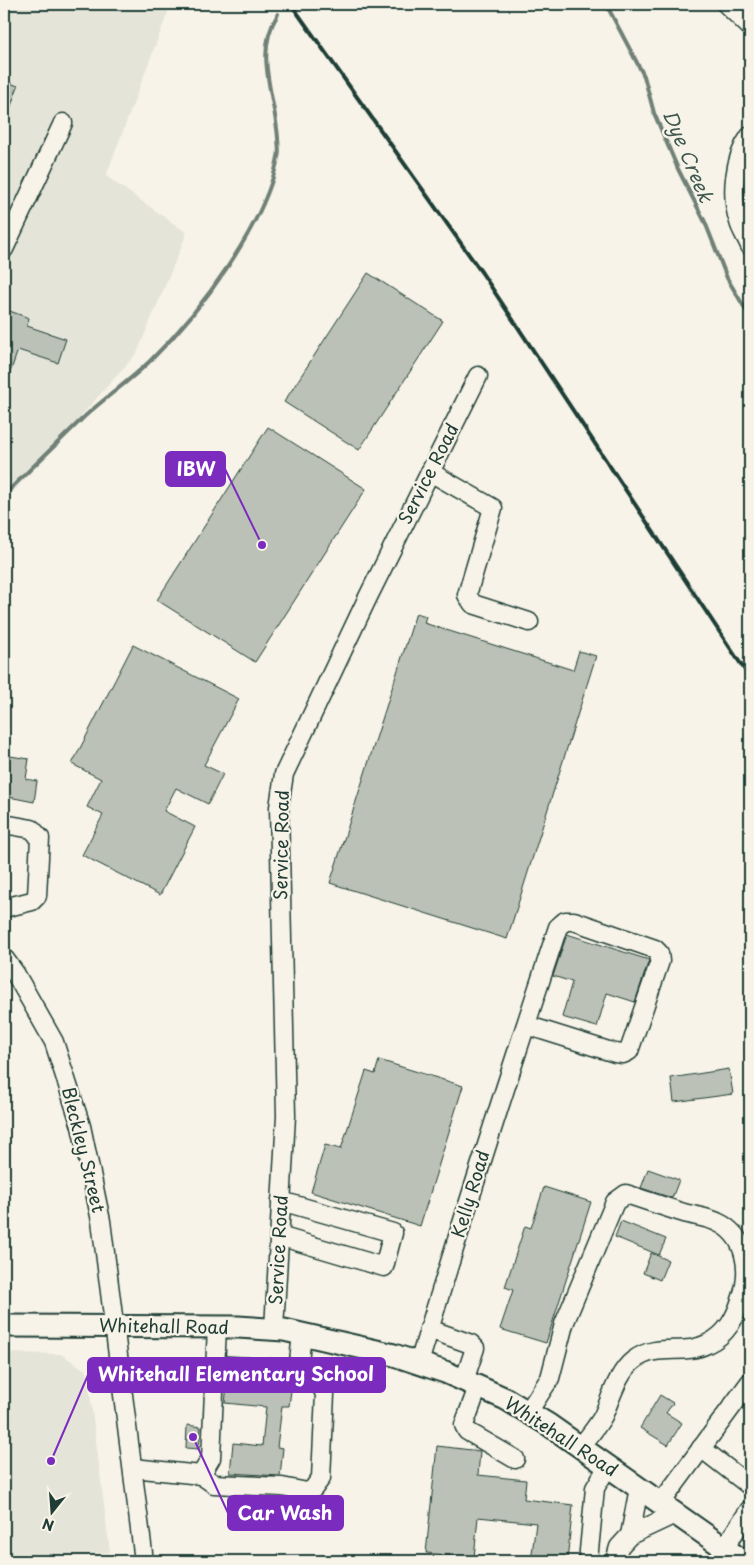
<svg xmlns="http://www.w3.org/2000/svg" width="754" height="1565" font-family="'Playpen Sans',sans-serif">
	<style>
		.built { fill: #e5e4d9 }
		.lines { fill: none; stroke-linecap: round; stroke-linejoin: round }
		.stream { stroke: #6f8077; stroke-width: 4 }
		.building { fill: #bbc1b6; stroke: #1f3d34 }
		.minor-casing { stroke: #1f3d34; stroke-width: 21 }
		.major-casing { stroke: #1f3d34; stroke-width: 25 }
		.minor { stroke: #f7f3e8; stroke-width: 18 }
		.major { stroke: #f7f3e8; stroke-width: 21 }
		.rail { stroke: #1f3d34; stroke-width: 4 }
		.labels { text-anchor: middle; stroke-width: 4.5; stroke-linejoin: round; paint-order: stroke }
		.street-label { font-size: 18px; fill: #1f3d34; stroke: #f7f3e8 }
		.water-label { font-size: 19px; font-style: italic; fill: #405950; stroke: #f7f3e8 }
		.leader { fill: none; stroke: #7b2cbf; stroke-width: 2 }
		.callout-dot { fill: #7b2cbf; stroke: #f7f3e8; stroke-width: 2 }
		.callout { fill: #7b2cbf; stroke: #7b2cbf; stroke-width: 2 }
		.callout-label { font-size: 19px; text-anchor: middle; font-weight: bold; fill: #fff }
	</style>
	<rect width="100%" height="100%" fill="#f7f3e8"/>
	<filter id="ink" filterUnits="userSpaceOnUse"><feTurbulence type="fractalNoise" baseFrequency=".02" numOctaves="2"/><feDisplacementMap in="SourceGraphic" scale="10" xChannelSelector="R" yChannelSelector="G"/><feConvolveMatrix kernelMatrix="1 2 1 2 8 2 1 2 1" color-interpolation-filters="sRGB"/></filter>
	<g filter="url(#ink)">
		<g class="built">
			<path d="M4,4H171L106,176L187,233L137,353L4,502Z"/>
			<path d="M4,1353L61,1354L87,1371L110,1552L46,1561H4Z"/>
		</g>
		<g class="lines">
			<g class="stream">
				<path d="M606,4L644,76L654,113L678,169L705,222L727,278L750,317"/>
				<path d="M4,495C30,470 56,444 82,419C104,398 130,381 151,360C200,312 266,224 278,157C280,151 278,144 278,138C275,95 253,54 278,14"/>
			</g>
		</g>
		<g class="building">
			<path d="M4,81L18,86L5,123H4Z"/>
			<path d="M368,273L443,321L359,450L284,402Z"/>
			<path d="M4,309L29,318L27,326L66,339L58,363L18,350L5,387Z"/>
			<path d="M268,427L366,489L255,662L157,600Z"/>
			<path d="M416,613L426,616L424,623L573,670L579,651L596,656L507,939L330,883Z"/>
			<path d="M133,645L239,699L204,765L223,774L208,804L176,788L164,811L195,827L160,895L82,855L103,815L87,807L101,779L72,764Z"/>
			<path d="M4,755L29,759L26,779L37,781L34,802L4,796Z"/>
			<path d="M567,934L649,960L635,1002L607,993L597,1027L562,1017L572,982L553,976Z"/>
			<path d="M379,1060L463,1086L420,1226L311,1192L325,1145L341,1149L366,1071L375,1074Z"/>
			<path d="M729,1069L733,1094L674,1102L671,1078Z"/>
			<path d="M648,1169L679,1180L672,1198L641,1188Z"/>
			<path d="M544,1187L591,1202L546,1343L500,1329L513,1290L505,1287L525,1226L531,1228Z"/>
			<path d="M621,1221L666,1239L659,1255L615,1237Z"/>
			<path d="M651,1253L668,1260L660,1280L643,1273Z"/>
			<path d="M228,1377L292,1383L289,1406H282L277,1447L283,1448L280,1476L230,1473L233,1443L262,1446L266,1407L225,1403Z"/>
			<path d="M660,1395L673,1403L666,1413L682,1423L668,1445L640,1428Z"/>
			<path d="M187,1425L201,1427L199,1449L186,1448Z"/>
			<path d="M437,1446L480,1451L478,1475L526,1480L524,1499L573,1505L567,1561H531L536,1523L478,1517L474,1558L426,1553Z"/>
		</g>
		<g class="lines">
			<g class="minor-casing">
				<g id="minor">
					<path d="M726,4L750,27"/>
					<path d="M750,136C734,158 730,195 739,222C741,230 747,238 750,246"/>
					<path d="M4,249L63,123"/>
					<path d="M430,472L493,508L467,595L473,604L529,622"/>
					<path d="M4,824L32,829L40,838L37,896L32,901L4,908"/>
					<path d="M4,958L15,973L54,1042L81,1126L101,1221L144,1561"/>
					<path d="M279,1236L384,1267L393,1233L281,1201"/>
					<path d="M274,1329L286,1116L279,807L284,774L367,599L478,376"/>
					<path d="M429,1329L471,1344L475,1348L464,1381"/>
					<path d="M419,1363C463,1217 510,1072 558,927L565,921H574L655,949L659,953L660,961L629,1051L623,1054L615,1053L526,1025"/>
					<path d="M215,1365L298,1370L302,1334"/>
					<path d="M478,1387L464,1425L467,1431L515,1459"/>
					<path d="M528,1412L550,1378L564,1324L615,1202L626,1194C645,1200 664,1207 684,1213C694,1216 707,1217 717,1222C746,1235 751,1269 742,1297C736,1317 727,1335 707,1344C683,1356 658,1342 634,1360C618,1372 611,1398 603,1416C597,1427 588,1437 581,1447"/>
					<path d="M701,1448L750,1486"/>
					<path d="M133,1468L201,1475L211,1458L217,1327"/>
					<path d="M201,1475L214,1484L282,1487L307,1492L313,1489L321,1478L325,1394L320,1384L298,1370"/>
					<path d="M639,1488L630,1535L675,1514"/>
					<path d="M661,1503L750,1382"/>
					<path d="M724,1548L750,1509"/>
					<path d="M588,1561L595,1488L608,1466"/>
					<path d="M615,1561L619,1547L630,1535"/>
				</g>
			</g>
			<g class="major-casing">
				<path id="major" d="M4,1326L238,1327L284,1330L394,1355L445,1372L506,1399L549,1425L743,1561"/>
			</g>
			<use href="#minor" class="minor"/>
			<use href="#major" class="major"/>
			<path class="rail" d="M291,4L482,273L750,678"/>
		</g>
	</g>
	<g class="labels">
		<g class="street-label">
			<text transform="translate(429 474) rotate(-63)" y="6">Service Road</text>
			<text transform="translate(282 845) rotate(-89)" y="6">Service Road</text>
			<text transform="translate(83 1150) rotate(76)" y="6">Bleckley Street</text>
			<text transform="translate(471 1194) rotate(-73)" y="6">Kelly Road</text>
			<text transform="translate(279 1250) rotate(-87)" y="6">Service Road</text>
			<text transform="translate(164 1327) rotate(1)" y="6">Whitehall Road</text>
			<text transform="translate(561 1437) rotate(33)" y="6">Whitehall Road</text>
		</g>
		<g class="water-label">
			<text transform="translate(688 156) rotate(67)" y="7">Dye Creek</text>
		</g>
	</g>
	<path class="leader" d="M262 545L225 469M51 1461L88 1375M193 1437L228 1513"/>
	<g class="callout-dot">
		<circle cx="262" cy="545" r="5"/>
		<circle cx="51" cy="1461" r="5"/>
		<circle cx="193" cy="1437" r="5"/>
	</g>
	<g class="callout">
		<rect x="166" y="452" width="59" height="34" rx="5"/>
		<rect x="88" y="1358" width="297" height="34" rx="5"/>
		<rect x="228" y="1496" width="115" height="34" rx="5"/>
	</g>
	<g class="callout-label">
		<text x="196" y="476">IBW</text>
		<text x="236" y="1381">Whitehall Elementary School</text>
		<text x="285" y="1520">Car Wash</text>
	</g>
	<rect width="754" height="1565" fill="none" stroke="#f7f3e8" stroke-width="20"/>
	<rect x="10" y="10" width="734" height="1545" fill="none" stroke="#1f3d34" stroke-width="2" filter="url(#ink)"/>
	<g transform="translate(52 1512) rotate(197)" stroke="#f7f3e8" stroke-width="4" paint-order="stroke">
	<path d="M0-4L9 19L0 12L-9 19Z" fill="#1f3d34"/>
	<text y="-8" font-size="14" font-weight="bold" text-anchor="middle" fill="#1f3d34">N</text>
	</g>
</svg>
